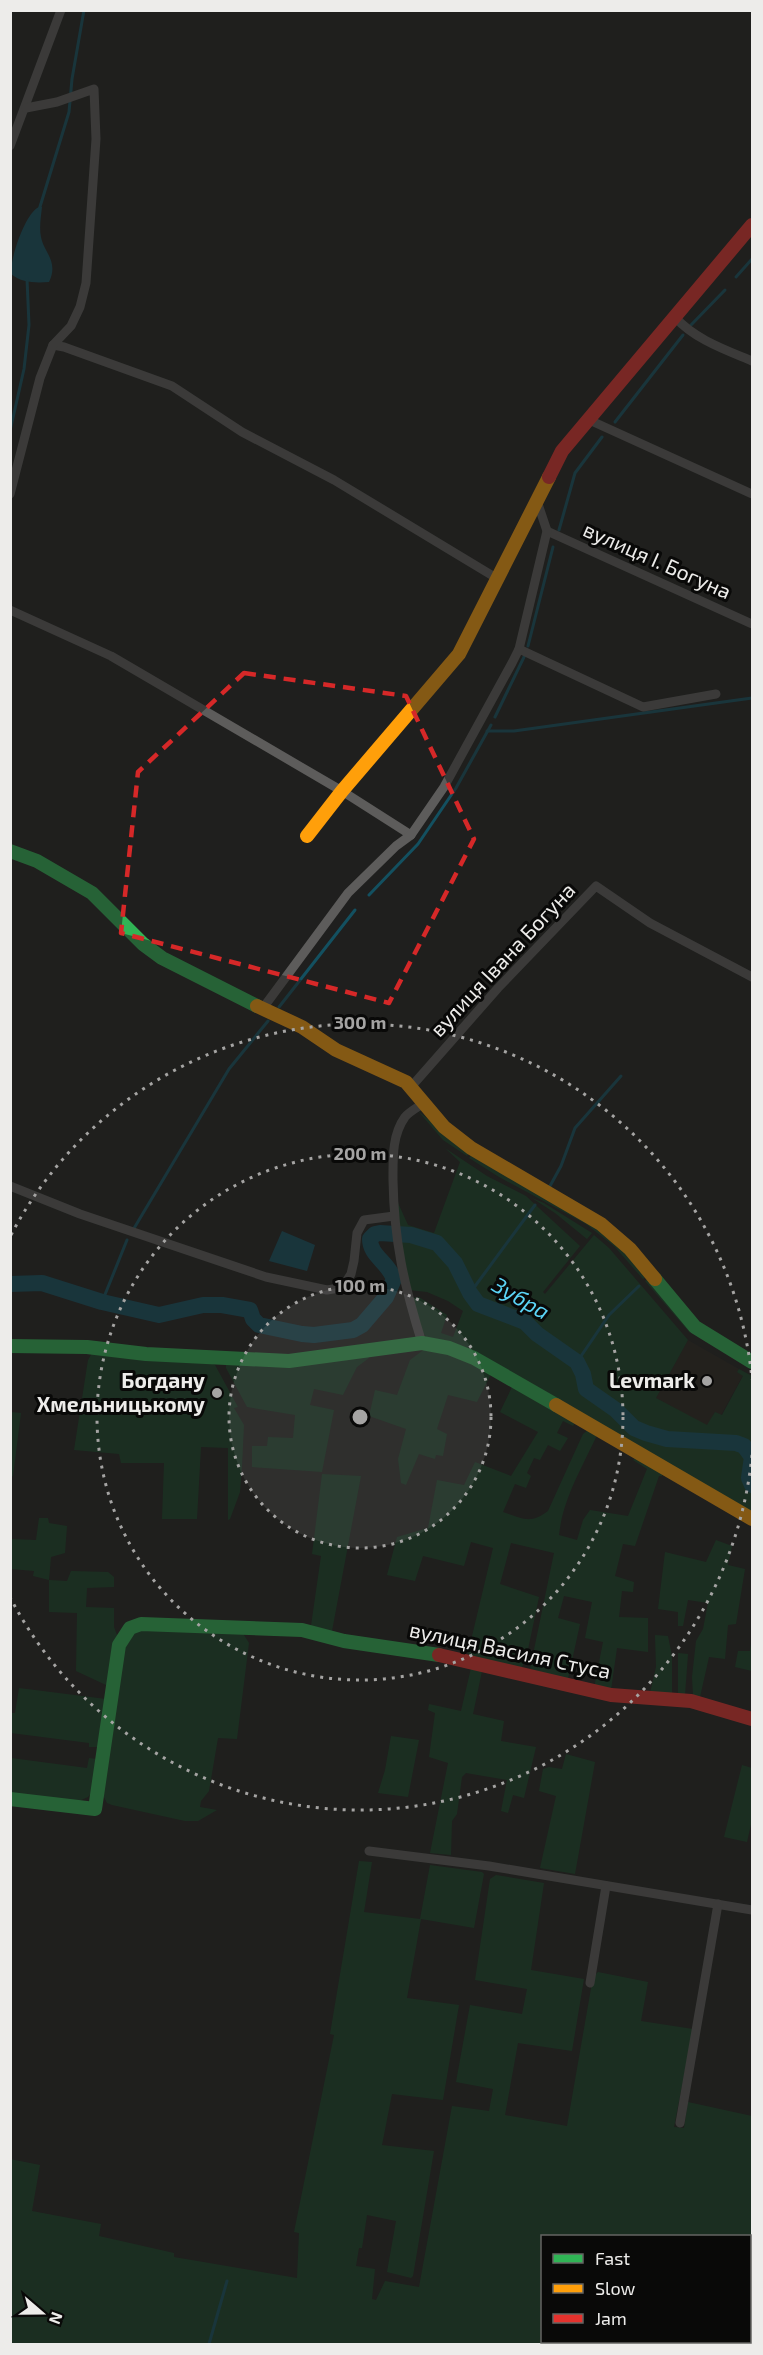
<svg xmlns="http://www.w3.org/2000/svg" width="763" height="2355" font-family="'Exo 2',sans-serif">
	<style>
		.built { fill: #28251e }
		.green { fill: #174226; fill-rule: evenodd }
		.water { fill: #135060 }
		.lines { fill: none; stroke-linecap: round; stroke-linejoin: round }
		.stream { stroke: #135060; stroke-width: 3 }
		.river { stroke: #135060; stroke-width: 16 }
		.street { stroke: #5d5c5b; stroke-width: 9 }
		.fast { stroke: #30b455; stroke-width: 14 }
		.slow { stroke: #ff9f0a; stroke-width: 14 }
		.jam { stroke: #e5322d; stroke-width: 14 }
		.marked { fill: none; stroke: #d62828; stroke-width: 4.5; stroke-dasharray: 12 8; stroke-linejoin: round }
		.ring { fill: none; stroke: #a5a4a3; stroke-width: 3; stroke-dasharray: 3 6 }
		.poi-dot { fill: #a5a4a3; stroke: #090908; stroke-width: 2 }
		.labels { text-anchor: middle; stroke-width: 6; stroke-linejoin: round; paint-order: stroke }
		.street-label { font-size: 21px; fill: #edecea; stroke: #090908 }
		.poi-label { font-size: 21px; font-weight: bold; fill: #edecea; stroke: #090908; text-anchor: end }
		.water-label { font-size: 22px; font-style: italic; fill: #5bd4f6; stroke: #090908 }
		.centre { fill: #a5a4a3; stroke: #090908; stroke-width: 3 }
		.ring-label { font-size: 18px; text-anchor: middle; font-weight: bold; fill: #a5a4a3; stroke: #090908; stroke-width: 6; stroke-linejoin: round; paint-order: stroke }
	</style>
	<rect width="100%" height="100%" fill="#1f1f1e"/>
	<path class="built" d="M688,1340L739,1369L737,1372L743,1375L721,1415L715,1412L707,1426L656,1398Z"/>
	<g class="green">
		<path d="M418,1111L469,1153L467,1156L443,1140Z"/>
		<path d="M445,1148L487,1176L526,1196L580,1246L543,1292L545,1294L594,1235L609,1248L688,1340L656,1398L707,1425L715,1412L722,1415L743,1376L737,1372L739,1369L752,1376V1513L429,1340L423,1333L413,1298L419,1297L447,1315L441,1333L453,1337L463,1311L448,1301L427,1292L409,1290L395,1206L398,1203L408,1225L434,1233L460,1162Z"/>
		<path d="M472,1154L603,1231L648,1275L643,1279L614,1246L586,1224L499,1177L469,1158Z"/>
		<path d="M532,1198L544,1203L592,1233L587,1239L555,1213Z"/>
		<path d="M649,1278L689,1327L690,1333L645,1281Z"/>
		<path d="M426,1348L437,1349L492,1372L477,1402L448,1395L437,1429L447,1434L443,1456L436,1455L435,1459L419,1454L406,1485L401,1483L398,1459L406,1429L369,1416L375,1390L397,1395L410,1360Z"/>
		<path d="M92,1353L208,1362L215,1365L238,1407L234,1408L244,1425L242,1467L240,1492L230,1519L228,1520V1448L201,1447L197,1519H162L164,1463H121L119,1454L74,1450L88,1360Z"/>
		<path d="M367,1354L369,1358L357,1367L343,1395L314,1389L310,1405L334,1410L322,1472L252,1467V1446H267L268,1437L293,1438L295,1415L247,1407L226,1368V1364Z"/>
		<path d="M512,1387L576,1421L573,1426L563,1421L557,1433L568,1438L560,1451L548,1445L540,1460L534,1458L527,1473L531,1476L526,1488L515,1484L503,1512C522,1518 530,1525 548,1511L583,1434L588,1430L597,1435C582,1468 563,1498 559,1535L577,1540L583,1520L590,1510L628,1516L647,1469L633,1460L635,1458L662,1473V1476H659L635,1546L623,1544L615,1576L634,1582L633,1592L622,1591L619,1617L648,1618V1652L617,1648L611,1690L594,1688L603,1642L585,1638L592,1602L564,1596L558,1618L580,1624L568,1679L530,1669L554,1553L511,1543L500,1584L539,1597L526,1659L521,1669L471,1656L468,1653L493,1548L471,1542L464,1566L423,1556L415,1581L387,1575L397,1537L428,1528L437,1480L464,1485L475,1462L511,1476L538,1432L500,1412Z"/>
		<path d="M11,1412L21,1413L13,1476L11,1477Z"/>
		<path d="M322,1474L361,1476L332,1631L311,1626L321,1556L312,1554Z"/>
		<path d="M39,1518H48L49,1523L67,1526L65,1553L51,1557L49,1580L67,1581L71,1571L108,1572L114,1577V1587L87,1588L86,1607L114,1608V1627L117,1635L108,1683L106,1685L76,1671L77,1613L49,1612V1580L33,1576L34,1571L11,1569V1539L36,1540Z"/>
		<path d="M716,1540L732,1546L728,1565L745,1569L736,1624L728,1625L725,1659L709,1657L700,1697L693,1695L692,1677L696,1641L703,1629L708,1603L688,1600L683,1626H678V1612L658,1609L665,1552L706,1562Z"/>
		<path d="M142,1629L242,1632L249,1643L237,1739L218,1738L209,1791L201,1801L200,1807L217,1810L198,1821H185L112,1805L107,1803L102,1793L123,1651L133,1632Z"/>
		<path d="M655,1635L668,1636L672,1656V1693H650L656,1667Z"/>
		<path d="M752,1636V1671L735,1667L738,1651H750Z"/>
		<path d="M678,1653L688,1654L685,1695L678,1694Z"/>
		<path d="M471,1668L482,1671L473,1714L504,1721L501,1741L536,1747L524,1798L513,1795L508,1813L501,1811L507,1780L466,1773L462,1777L457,1814L452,1821L451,1855L430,1853L448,1763L429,1757L435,1713L428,1710L429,1704L461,1711Z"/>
		<path d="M19,1688L106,1699L98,1747H89V1743L11,1733V1713H15Z"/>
		<path d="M391,1736L419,1740L408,1797L378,1793L385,1770Z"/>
		<path d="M566,1754L595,1762L575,1874L540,1868L556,1796L539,1791L543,1769L549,1767L562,1769Z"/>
		<path d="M11,1758L87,1768L89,1758L97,1759L92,1792L88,1797L79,1801L11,1793Z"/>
		<path d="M742,1765L752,1768V1820L747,1842L724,1837Z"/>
		<path d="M359,1861L372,1862L364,1912L420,1919L430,1865L482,1872L484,1874L474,1928L421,1919L407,1998L459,2005L443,2100L392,2094L382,2145L434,2151L413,2276L411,2278L387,2272L396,2221L367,2215L362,2248H359L356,2266L375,2269L372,2299L376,2300L385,2281L419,2287L452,2106L489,2111L493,2089L456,2082L470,2005L522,2014L527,1989L475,1980L490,1879L496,1875L544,1883L531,1970L584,1979L572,2051L518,2043L505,2115L567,2126L593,1977L598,1972L648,1982L641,2021L693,2029L674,2127L684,2128L688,2102L752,2116V2344H11L10,2159L40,2165L32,2211L101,2224L99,2236L174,2253V2257L297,2278L299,2233L294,2232L334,2035L330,2034ZM542,2236H750V2342H542Z"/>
	</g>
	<g class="water">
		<path d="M39,207H42C41,216 39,228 41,237C44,253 59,261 49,282C36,283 22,283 11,274C10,259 25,213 39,207Z"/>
		<path d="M282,1231L315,1245L307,1271L269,1261Z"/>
	</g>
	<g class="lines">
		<g class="stream">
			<path d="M39,210L69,112L72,79L84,10"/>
			<path d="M736,277L752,259"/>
			<path d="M691,325L725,290"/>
			<path d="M615,422L683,335"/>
			<path d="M10,431L24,369L29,325L27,279"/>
			<path d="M559,530L575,473L602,437"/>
			<path d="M528,646L553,547"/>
			<path d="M495,717L524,657"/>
			<path d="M487,731H514L752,698"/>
			<path d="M369,895L418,844L456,788L491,725"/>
			<path d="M279,1007L355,910"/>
			<path d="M550,1186L561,1166L575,1128L621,1076"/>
			<path d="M133,1230L229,1069L268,1021"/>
			<path d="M470,1293L535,1205"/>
			<path d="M102,1302L127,1240"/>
			<path d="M577,1362L609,1315L639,1286"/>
			<path d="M209,2344L227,2281"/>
		</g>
		<path class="river" d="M10,1284L42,1283L102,1302L159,1315L203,1305H222L250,1310L253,1319L259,1325L302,1334L314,1335L353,1330L362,1325L386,1297L394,1279C388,1262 370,1256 370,1239L375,1234L380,1233L411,1235L437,1243L455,1263L470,1293L478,1304L525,1322L537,1334L577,1362L583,1374L586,1389L616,1410L634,1428L646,1433L667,1439L736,1443L744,1446L752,1457L749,1478L752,1485"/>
		<g class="street">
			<path d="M10,146L61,10"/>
			<path d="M675,317C694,339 726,350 752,361"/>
			<path d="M53,345L64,347L172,386L242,432L334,480L498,579"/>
			<path d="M587,419L752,494"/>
			<path d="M10,494L40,378L53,345L71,326L80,307L86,283L96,139L94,89L57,102L26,108"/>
			<path d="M547,531L752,624"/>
			<path d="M10,610L111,656L342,791L411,835"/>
			<path d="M519,649L643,707L716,694"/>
			<path d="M263,1008L348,893L396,846L411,835L444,787L512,663L519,649L547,531L537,501"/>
			<path d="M411,1087L498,988L596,886L650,923L752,977"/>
			<path d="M10,1186L80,1214L266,1277L327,1290L339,1288L346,1282L351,1274L354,1261L357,1233L364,1220L394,1216"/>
			<path d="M422,1343C404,1285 394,1241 393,1180C393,1158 392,1135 405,1117C409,1112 418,1107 424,1103"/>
			<path d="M369,1851L489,1866L752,1910"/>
			<path d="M590,1983L606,1886"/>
			<path d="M680,2123L718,1904"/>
		</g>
		<g class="fast">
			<path d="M10,851L37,861L92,893L143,944L162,958L257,1006"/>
			<path d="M655,1279L695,1327L752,1362"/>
			<path d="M10,1346L87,1347L146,1354L289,1361L422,1343L449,1348L474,1358L556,1405"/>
			<path d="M10,1799L95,1809L119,1645L130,1628L141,1624L302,1630L344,1641L439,1655"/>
		</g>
		<g class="slow">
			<path d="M307,836L342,791L459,654L549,477"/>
			<path d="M257,1006L302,1027L336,1050L406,1082L444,1127L471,1148L601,1224L630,1249L655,1279"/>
			<path d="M556,1405L752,1519"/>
		</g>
		<g class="jam">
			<path d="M549,477L562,451L752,225"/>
			<path d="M439,1655L611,1695L691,1701L752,1719"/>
		</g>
	</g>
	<path d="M0 0H763V2355H0ZM244,673L406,696L474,839L389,1003L121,933L138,772Z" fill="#1f1f1e" fill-opacity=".55" fill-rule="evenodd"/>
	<path class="marked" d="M244,673L406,696L474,839L389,1003L121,933L138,772Z"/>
	<circle cx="360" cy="1417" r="131" fill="#a5a4a3" fill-opacity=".12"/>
	<g class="ring">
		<circle cx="360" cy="1417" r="131"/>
		<circle cx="360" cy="1417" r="263"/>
		<path d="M752 1455A394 394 0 0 1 11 1599M11 1235A394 394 0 0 1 752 1379"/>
	</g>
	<g class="poi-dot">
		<circle cx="707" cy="1381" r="6"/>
		<circle cx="217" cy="1393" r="6"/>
	</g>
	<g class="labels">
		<g class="street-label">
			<text transform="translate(657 561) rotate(24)" y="7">вулиця І. Богуна</text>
			<text transform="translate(503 960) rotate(-47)" y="7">вулиця Івана Богуна</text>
			<text transform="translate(510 1651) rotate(12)" y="7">вулиця Василя Стуса</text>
		</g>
		<g class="poi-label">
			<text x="205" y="1388">Богдану<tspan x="205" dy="24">Хмельницькому</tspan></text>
			<text x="695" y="1388">Levmark</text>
		</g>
		<g class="water-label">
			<text transform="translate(521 1298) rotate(30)" y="8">Зубра</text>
		</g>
	</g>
	<circle cx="360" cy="1417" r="9" class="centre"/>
	<g class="ring-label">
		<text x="360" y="1029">300 m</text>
		<text x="360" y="1160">200 m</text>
		<text x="360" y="1292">100 m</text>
	</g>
	<rect width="763" height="2355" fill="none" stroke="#edecea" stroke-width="24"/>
	<rect x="541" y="2235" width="210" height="108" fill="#090908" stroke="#646462" stroke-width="1.5"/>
	<rect x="553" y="2254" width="30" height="9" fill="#30b455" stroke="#646462" stroke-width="1.5"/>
	<text x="595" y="2265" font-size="18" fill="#edecea">Fast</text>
	<rect x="553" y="2284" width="30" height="9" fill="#ff9f0a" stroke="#646462" stroke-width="1.5"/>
	<text x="595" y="2295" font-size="18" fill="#edecea">Slow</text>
	<rect x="553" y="2314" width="30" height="9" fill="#e5322d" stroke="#646462" stroke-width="1.5"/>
	<text x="595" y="2325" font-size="18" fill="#edecea">Jam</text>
	<g transform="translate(42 2313) rotate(110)" stroke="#090908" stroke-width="4.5" paint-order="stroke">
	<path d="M0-4.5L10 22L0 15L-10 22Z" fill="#edecea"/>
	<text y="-9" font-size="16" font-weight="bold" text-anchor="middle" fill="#edecea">N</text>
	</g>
</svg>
